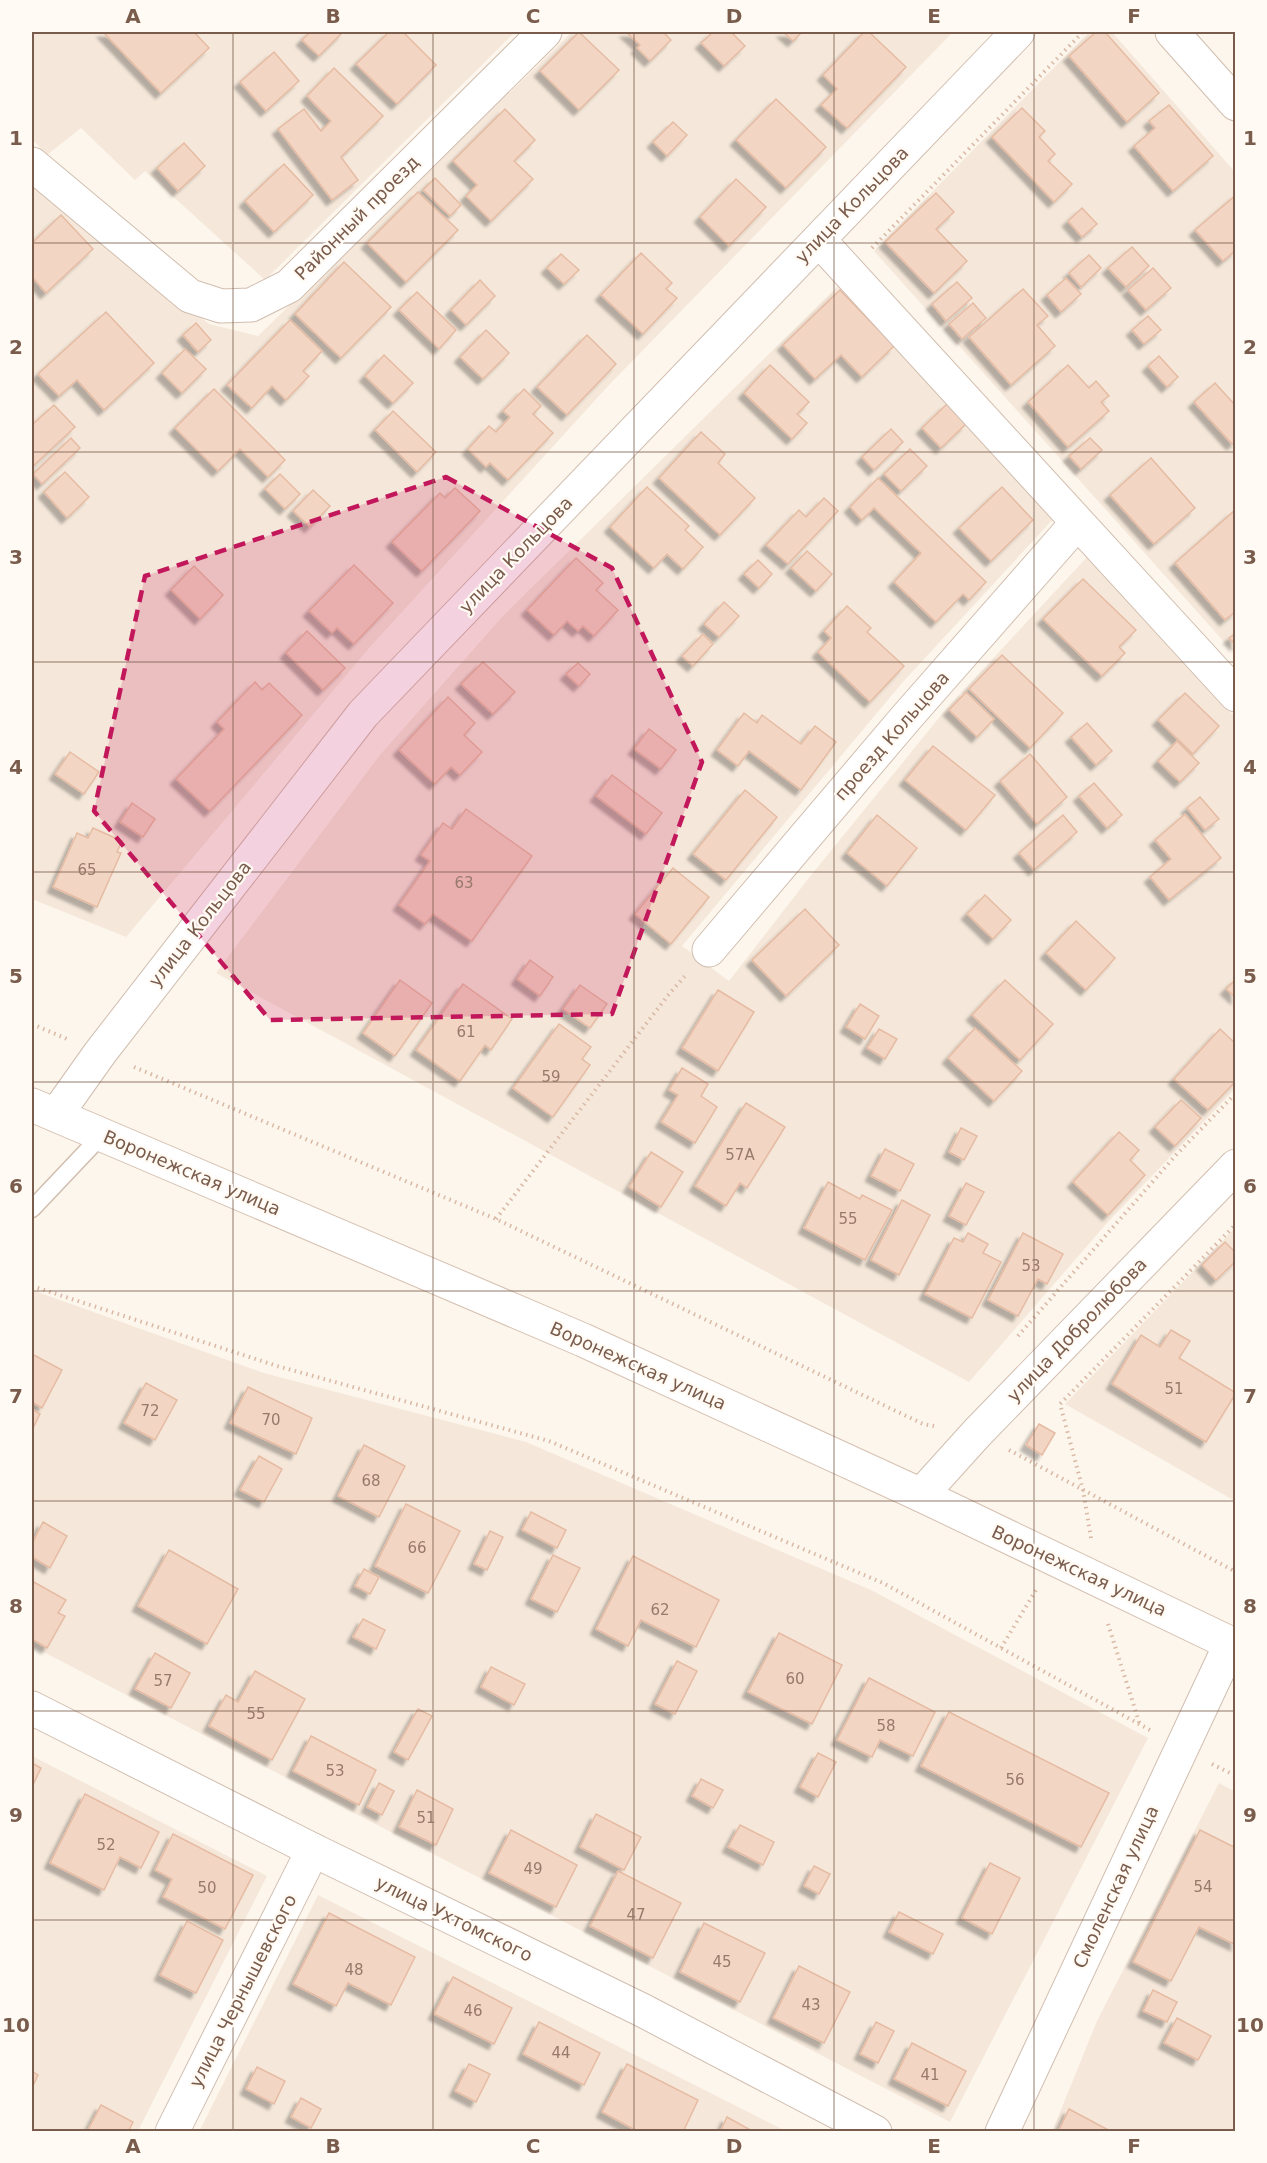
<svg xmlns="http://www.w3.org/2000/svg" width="1267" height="2163" font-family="'DejaVu Sans',sans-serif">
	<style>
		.residential { fill: #f5e8da }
		.building { fill: #f3d5c3; stroke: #e6bba3; stroke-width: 1.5; filter: url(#shadow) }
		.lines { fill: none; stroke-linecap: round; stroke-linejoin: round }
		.lane-casing { stroke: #d1beb0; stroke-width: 19 }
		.street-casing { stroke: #d1beb0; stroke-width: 35 }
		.secondary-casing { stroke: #d6c0b0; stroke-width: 35 }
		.path { stroke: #d9b8a5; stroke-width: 4; stroke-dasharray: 1.5 4.5; stroke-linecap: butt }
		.lane { stroke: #fff; stroke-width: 16 }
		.street { stroke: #fff; stroke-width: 33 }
		.secondary { stroke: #fff; stroke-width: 33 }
		.marked { fill: #c2185b; fill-opacity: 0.2; stroke: #c2185b; stroke-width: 4.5; stroke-dasharray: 12 8; stroke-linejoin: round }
		.grid { fill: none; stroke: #7a5c4d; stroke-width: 1.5; stroke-opacity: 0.55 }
		.labels { text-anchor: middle; stroke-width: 4.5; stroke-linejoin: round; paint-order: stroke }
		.number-label { font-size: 15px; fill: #987a6a }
		.street-label { font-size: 18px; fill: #7a5c4d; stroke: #fffaf3 }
		.neatline { fill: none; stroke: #7a5c4d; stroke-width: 2 }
		.grid-label { font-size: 20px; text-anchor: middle; font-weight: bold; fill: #7a5c4d }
	</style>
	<defs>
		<filter id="shadow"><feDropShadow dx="-5.5" dy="5.5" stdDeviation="1.5" flood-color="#0004"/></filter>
	</defs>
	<rect width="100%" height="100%" fill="#fdf6ec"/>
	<g class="residential">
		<path d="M32,32H515L265,280L145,171L135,180L81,128L47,155L32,139Z"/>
		<path d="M572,32H953L609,385L369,648L126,937L32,899V181L209,324L258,336Z"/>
		<path d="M1089,32H1112L1235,172V654L874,251Z"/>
		<path d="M840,284L1055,517L902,683L682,946L729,981L808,879L947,708L1088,556L1235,717V1089L1107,1223L969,1382L216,973L380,755L503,616Z"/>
		<path d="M1235,1228V1501L1065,1404Z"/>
		<path d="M32,1290L264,1373L526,1442L871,1590L1148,1738L950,2122L32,1646Z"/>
		<path d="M32,1756L267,1876L138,2131H32Z"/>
		<path d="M1219,1783L1236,1792L1235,2131L1052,2132L1097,2021Z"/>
		<path d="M318,1895L786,2131L199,2132Z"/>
	</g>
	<g class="building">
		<path d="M103,32H194L209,48L161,93Z"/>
		<path d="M310,32H343L319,56L302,40Z"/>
		<path d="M389,32H403L436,65L397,104L356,64Z"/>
		<path d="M579,32L619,70L579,110L540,71Z"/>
		<path d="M626,32H663L671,40L650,61L637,48L640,45Z"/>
		<path d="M713,32H731L745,46L724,66L701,43Z"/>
		<path d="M783,32H802L793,41Z"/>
		<path d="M864,32H869L906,67L847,128L821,105L837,89L823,75Z"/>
		<path d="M1096,32H1105L1159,93L1127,122L1069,56Z"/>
		<path d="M274,52L299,81L266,111L240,82Z"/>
		<path d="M334,68L383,116L341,157L358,180L332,200L278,129L304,109L321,131L331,121L307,96Z"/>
		<path d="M776,99L826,147L786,188L736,140Z"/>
		<path d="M1169,105L1213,156L1173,191L1134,146L1155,128L1149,121Z"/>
		<path d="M1022,108L1045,131L1039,137L1055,154L1048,161L1072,184L1054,202L992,137Z"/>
		<path d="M505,109L535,140L514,161L533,179L491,221L466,196L477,185L453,161Z"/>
		<path d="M673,122L687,135L667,156L653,142Z"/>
		<path d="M184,143L205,166L178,191L157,168Z"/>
		<path d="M284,164L313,195L274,232L245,201Z"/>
		<path d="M435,178L461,205L450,216L423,190Z"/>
		<path d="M736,179L766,207L729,246L700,217Z"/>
		<path d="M418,192L458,230L406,282L367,243Z"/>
		<path d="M936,193L954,212L936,229L967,261L934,293L885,242Z"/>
		<path d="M1236,195V250L1223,261L1195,230Z"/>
		<path d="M1082,208L1097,224L1082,237L1068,221Z"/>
		<path d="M61,215L93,249L46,293L32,277V243Z"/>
		<path d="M1132,247L1149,266L1126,287L1108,268Z"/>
		<path d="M641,253L672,283L666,289L677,298L643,334L601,295Z"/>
		<path d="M561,254L579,270L564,284L547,268Z"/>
		<path d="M1089,255L1101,268L1081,287L1069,273Z"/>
		<path d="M344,262L391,307L341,358L295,314Z"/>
		<path d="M1153,268L1171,288L1146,310L1128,290Z"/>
		<path d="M1066,278L1081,294L1061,312L1047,295Z"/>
		<path d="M480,280L495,296L466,325L451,310Z"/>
		<path d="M957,282L972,298L946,321L932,304Z"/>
		<path d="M1023,289L1048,316L1037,325L1055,346L1011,385L969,337Z"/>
		<path d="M840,290L894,346L862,377L841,355L815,379L783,345Z"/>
		<path d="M417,292L456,330L439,349L399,310Z"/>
		<path d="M973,303L986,318L962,339L949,324Z"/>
		<path d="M106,312L154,363L104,410L77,380L59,396L38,374Z"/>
		<path d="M1148,316L1161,330L1144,344L1132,330Z"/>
		<path d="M290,320L322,351L303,371L309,376L286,400L272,386L252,408L227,385Z"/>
		<path d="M196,323L211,340L198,352L183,335Z"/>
		<path d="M486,330L509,353L483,379L460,357Z"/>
		<path d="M587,335L616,364L567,415L537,387Z"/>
		<path d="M185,349L206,369L182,393L162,373Z"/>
		<path d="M384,355L413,383L393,403L365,376Z"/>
		<path d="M1159,356L1178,377L1167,387L1148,366Z"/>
		<path d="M770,365L809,402L797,414L807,423L792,439L744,393Z"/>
		<path d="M1068,365L1089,388L1096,381L1109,396L1101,402L1109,411L1068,447L1028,402Z"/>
		<path d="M1215,383L1236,406V441L1232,444L1194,402Z"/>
		<path d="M214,389L285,460L268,477L240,449L218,471L175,428Z"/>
		<path d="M524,389L541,406L533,414L553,433L508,480L490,463L486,467L468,449L489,426L496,432L510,417L503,411Z"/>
		<path d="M947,404L966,424L941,448L922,428Z"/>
		<path d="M54,405L75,427L32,467V425Z"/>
		<path d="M393,411L436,452L417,472L375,430Z"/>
		<path d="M891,429L903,442L874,470L862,457Z"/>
		<path d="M701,432L725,454L718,463L755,498L720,535L659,478Z"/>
		<path d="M71,438L80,448L42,484L33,474Z"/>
		<path d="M1090,438L1102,450L1081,469L1069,456Z"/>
		<path d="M910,449L927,466L901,491L884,474Z"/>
		<path d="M1151,458L1195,508L1154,544L1110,495Z"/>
		<path d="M65,472L89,497L67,518L44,492Z"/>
		<path d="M280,474L300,494L285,509L265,489Z"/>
		<path d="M878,478L986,582L969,600L963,594L936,622L894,582L921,553L874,508L862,520L850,507Z"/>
		<path d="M647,487L689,526L685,530L703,547L683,569L667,554L654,568L610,527Z"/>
		<path d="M1002,487L1033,520L991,561L959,528Z"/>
		<path d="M455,488L480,511L422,571L392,542L440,493L445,498Z"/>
		<path d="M313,490L330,506L310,527L293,511Z"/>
		<path d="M824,498L838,511L788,564L766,545L799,510L806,517Z"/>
		<path d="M1234,511L1236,611L1225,620L1175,563Z"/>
		<path d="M807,551L832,574L816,591L791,568Z"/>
		<path d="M576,558L603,583L596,590L618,610L594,636L583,626L578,631L567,621L554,635L527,610Z"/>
		<path d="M758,560L772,574L759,588L744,574Z"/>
		<path d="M354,565L393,603L354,644L337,628L332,633L309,611Z"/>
		<path d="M194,566L223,595L200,619L171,590Z"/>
		<path d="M1083,579L1136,630L1119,647L1125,653L1102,676L1043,619Z"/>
		<path d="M724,602L739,616L719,637L704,624Z"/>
		<path d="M847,606L871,628L867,632L904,666L870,702L818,652L831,638L824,631Z"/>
		<path d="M307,631L345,668L323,690L286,653Z"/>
		<path d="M1236,633V645L1229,638Z"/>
		<path d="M703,634L713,644L693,666L682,656Z"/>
		<path d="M1002,655L1063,713L1030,748L969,689Z"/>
		<path d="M483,662L515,692L493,714L461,684Z"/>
		<path d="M578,663L590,674L579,686L566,674Z"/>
		<path d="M255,682L262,690L269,683L302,715L210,811L176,779L224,729L217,722Z"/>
		<path d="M966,692L994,719L977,737L949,710Z"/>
		<path d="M1185,693L1219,726L1193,754L1158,720Z"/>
		<path d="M448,697L475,723L464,735L482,752L460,775L451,767L435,784L399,750Z"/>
		<path d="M744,713L757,723L762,715L801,744L815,726L836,742L801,790L749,751L738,766L717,750Z"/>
		<path d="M1087,723L1112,751L1096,765L1071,737Z"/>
		<path d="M649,729L676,750L661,769L634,749Z"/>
		<path d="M1177,741L1199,763L1180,782L1158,761Z"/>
		<path d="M933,746L995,795L966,830L905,780Z"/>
		<path d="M70,752L99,772L84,794L55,774Z"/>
		<path d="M1030,754L1067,797L1037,824L1000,781Z"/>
		<path d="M612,775L662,813L646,834L596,796Z"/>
		<path d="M1094,783L1122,815L1107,828L1079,796Z"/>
		<path d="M745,790L777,817L726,880L693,854Z"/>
		<path d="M1200,797L1219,819L1205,830L1187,808Z"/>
		<path d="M132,803L155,819L143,837L120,822Z"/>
		<path d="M466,809L532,856L472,941L433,914L425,924L399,905L430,861L421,855L443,823L452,829Z"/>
		<path d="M1185,814L1221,858L1169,900L1150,877L1171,859L1155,840Z"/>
		<path d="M877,815L917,848L887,886L847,853Z"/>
		<path d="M1063,815L1077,832L1034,870L1019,853Z"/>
		<path d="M93,828L122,841L117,852L121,853L97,907L53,887L77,833L88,838Z"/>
		<path d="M673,868L709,897L671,944L635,914Z"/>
		<path d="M985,895L1011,920L993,939L967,914Z"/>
		<path d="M805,909L839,945L786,996L752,960Z"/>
		<path d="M1076,921L1115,958L1086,990L1046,953Z"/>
		<path d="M530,960L553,977L540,996L517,979Z"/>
		<path d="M1236,979V998L1226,989Z"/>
		<path d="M400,980L432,1003L395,1056L363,1033Z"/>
		<path d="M1005,980L1053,1024L1020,1060L972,1015Z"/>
		<path d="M463,984L512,1019L491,1050L485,1045L460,1081L416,1050Z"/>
		<path d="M580,985L607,1004L590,1028L563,1009Z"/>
		<path d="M718,990L754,1012L718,1071L682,1048Z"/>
		<path d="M860,1004L879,1016L865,1039L846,1027Z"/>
		<path d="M559,1024L591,1047L582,1059L590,1065L553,1117L513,1088Z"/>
		<path d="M975,1028L1022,1071L994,1101L948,1058Z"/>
		<path d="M879,1029L897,1039L885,1059L867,1048Z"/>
		<path d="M1220,1029L1236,1044V1081L1208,1110L1174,1079Z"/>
		<path d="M682,1068L708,1084L701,1096L717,1107L695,1143L661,1122L678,1095L669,1090Z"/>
		<path d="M1181,1100L1201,1118L1175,1146L1155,1127Z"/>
		<path d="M746,1103L785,1127L747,1188L740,1183L726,1206L695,1186Z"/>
		<path d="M961,1128L977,1136L964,1160L949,1152Z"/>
		<path d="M1119,1132L1139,1150L1130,1160L1145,1175L1108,1215L1073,1182Z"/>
		<path d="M885,1149L914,1164L900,1191L871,1176Z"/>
		<path d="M651,1152L683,1172L661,1207L629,1187Z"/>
		<path d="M828,1182L860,1199L862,1195L892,1210L865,1260L804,1228Z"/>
		<path d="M966,1183L984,1192L966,1225L949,1216Z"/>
		<path d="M902,1200L930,1215L899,1275L871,1260Z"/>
		<path d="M968,1233L988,1244L983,1253L1001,1262L972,1318L925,1294L954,1238L963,1242Z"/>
		<path d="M1023,1233L1063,1254L1047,1284L1038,1279L1018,1316L988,1300Z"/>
		<path d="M1225,1242L1236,1253V1261L1216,1280L1202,1265Z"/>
		<path d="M1171,1330L1190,1341L1179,1358L1236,1393L1206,1442L1112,1384L1141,1335L1160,1347Z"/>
		<path d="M32,1354L62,1370L42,1408L32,1402Z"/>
		<path d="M146,1383L177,1400L155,1440L124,1423Z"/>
		<path d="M248,1387L312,1418L296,1454L230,1423Z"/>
		<path d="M32,1409L40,1414L32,1430Z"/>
		<path d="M1039,1424L1055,1433L1042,1455L1026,1445Z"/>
		<path d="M364,1445L405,1466L379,1517L338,1496Z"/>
		<path d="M259,1456L282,1469L264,1502L240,1490Z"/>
		<path d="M406,1504L460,1531L428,1593L375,1566Z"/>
		<path d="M531,1512L566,1530L557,1548L522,1530Z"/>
		<path d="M43,1522L67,1536L50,1568L32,1557V1544Z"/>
		<path d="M490,1531L503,1537L487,1570L474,1564Z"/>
		<path d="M169,1550L238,1589L207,1644L138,1606Z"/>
		<path d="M553,1555L580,1568L557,1612L531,1599Z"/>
		<path d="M633,1556L719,1600L696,1647L641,1620L628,1646L596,1629Z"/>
		<path d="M364,1569L379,1577L370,1594L355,1586Z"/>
		<path d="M32,1581L66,1600L58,1613L65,1616L47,1648L32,1639Z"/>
		<path d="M363,1619L385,1630L376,1649L353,1637Z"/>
		<path d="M779,1633L842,1665L812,1724L748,1692Z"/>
		<path d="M155,1653L190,1673L171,1708L135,1689Z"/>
		<path d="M677,1661L697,1671L675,1714L655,1704Z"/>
		<path d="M491,1667L525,1684L514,1705L481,1687Z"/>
		<path d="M255,1671L305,1699L272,1760L209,1726L226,1695L238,1702Z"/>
		<path d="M869,1678L935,1712L913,1756L880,1740L872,1757L837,1740Z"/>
		<path d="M418,1709L432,1716L408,1760L394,1752Z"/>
		<path d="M949,1712L1109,1793L1081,1847L921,1766Z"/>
		<path d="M311,1736L376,1770L359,1805L293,1771Z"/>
		<path d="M818,1753L836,1762L818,1797L800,1787Z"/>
		<path d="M32,1763L41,1768L32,1787Z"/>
		<path d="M701,1779L723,1790L713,1808L692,1796Z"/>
		<path d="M379,1783L394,1791L382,1815L367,1807Z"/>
		<path d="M417,1790L453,1809L436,1845L399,1827Z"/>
		<path d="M85,1794L159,1832L141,1868L120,1857L104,1890L50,1863Z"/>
		<path d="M596,1814L641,1837L624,1870L580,1847Z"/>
		<path d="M740,1825L774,1842L763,1865L728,1847Z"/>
		<path d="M511,1830L577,1865L556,1907L489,1873Z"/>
		<path d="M1200,1830L1236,1848V1945L1199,1927L1171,1981L1133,1962Z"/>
		<path d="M173,1834L253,1875L225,1929L163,1897L172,1879L155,1870Z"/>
		<path d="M990,1863L1020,1878L992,1934L962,1918Z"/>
		<path d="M814,1866L830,1874L819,1894L804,1886Z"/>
		<path d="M618,1871L681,1903L653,1958L590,1926Z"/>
		<path d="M899,1912L943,1934L933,1954L889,1932Z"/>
		<path d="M329,1913L415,1957L391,2005L348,1983L336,2006L293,1984Z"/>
		<path d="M187,1921L223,1940L196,1993L160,1975Z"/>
		<path d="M704,1923L765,1953L740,2002L680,1972Z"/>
		<path d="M799,1966L850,1992L824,2043L773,2018Z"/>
		<path d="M453,1977L512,2008L494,2044L434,2014Z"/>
		<path d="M1153,1990L1177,2002L1167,2022L1143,2011Z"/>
		<path d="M1177,2018L1211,2036L1198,2060L1164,2043Z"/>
		<path d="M539,2022L600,2053L584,2085L523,2054Z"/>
		<path d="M876,2022L894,2031L878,2063L860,2054Z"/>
		<path d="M912,2043L966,2071L948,2106L894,2079Z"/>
		<path d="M469,2064L490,2074L476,2102L455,2091Z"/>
		<path d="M627,2064L698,2100L683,2132H639L602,2112Z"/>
		<path d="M257,2067L285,2081L274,2104L246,2089Z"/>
		<path d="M32,2071L38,2075L32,2088Z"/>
		<path d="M301,2098L321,2109L311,2128L291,2117Z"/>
		<path d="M101,2105L133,2122L128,2132H87Z"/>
		<path d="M1069,2109L1112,2132H1058Z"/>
		<path d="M727,2117L754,2132H720Z"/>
	</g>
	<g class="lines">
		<g class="lane-casing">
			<path id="lane" d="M32,1209L102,1135"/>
		</g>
		<g class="street-casing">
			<g id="street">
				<path d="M1172,32L1236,104"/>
				<path d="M32,164L190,296L221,306L251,305L289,286L545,32"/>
				<path d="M819,240L1236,695"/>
				<path d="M709,950L905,719L1077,523"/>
				<path d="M56,1115L100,1053L363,714L1018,32"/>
				<path d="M921,1495L977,1433L1236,1166"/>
				<path d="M32,1708L313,1850L642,2010L875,2132"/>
				<path d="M172,2132L313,1850"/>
				<path d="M1002,2132L1231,1643"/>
			</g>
		</g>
		<g class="secondary-casing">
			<path id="secondary" d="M32,1105L583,1340L921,1495L1236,1646"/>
		</g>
		<g class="path">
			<path d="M872,248L1083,32"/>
			<path d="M32,1024L67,1039"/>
			<path d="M134,1067L496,1219L923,1424L934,1426"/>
			<path d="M496,1219L669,994L685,976"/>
			<path d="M32,1286L277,1366L549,1441L883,1583L1150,1730"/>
			<path d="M1018,1336L1176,1155L1236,1093"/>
			<path d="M1009,1450L1236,1572"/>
			<path d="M1091,1538L1083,1490L1060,1404L1236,1224"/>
			<path d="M1108,1624L1140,1725"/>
			<path d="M1001,1648L1036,1590"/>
			<path d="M1212,1764L1236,1776"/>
		</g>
		<use href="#lane" class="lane"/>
		<use href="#street" class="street"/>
		<use href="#secondary" class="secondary"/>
	</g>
	<path class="marked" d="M446,477L612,568L702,762L612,1014L270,1020L94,811L145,576Z"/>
	<path class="grid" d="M233,32V2132M433,32V2132M634,32V2132M834,32V2132M1034,32V2132M32,243H1236M32,452H1236M32,662H1236M32,872H1236M32,1082H1236M32,1291H1236M32,1501H1236M32,1711H1236M32,1920H1236"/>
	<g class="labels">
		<g class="number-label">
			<text x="87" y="875">65</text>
			<text x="464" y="888">63</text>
			<text x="466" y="1037">61</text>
			<text x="551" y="1082">59</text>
			<text x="740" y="1160">57А</text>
			<text x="848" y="1224">55</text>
			<text x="1031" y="1271">53</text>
			<text x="1174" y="1394">51</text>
			<text x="150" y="1416">72</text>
			<text x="271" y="1425">70</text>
			<text x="371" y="1486">68</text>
			<text x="417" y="1553">66</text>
			<text x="660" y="1615">62</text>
			<text x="795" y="1684">60</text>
			<text x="163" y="1686">57</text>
			<text x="256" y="1719">55</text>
			<text x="886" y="1731">58</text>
			<text x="335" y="1776">53</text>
			<text x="1015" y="1785">56</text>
			<text x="426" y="1823">51</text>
			<text x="106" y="1850">52</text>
			<text x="533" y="1874">49</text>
			<text x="1203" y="1892">54</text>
			<text x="207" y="1893">50</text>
			<text x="636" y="1920">47</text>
			<text x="722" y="1967">45</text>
			<text x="354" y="1975">48</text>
			<text x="811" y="2010">43</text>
			<text x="473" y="2016">46</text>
			<text x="561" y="2058">44</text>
			<text x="930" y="2080">41</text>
		</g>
		<g class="street-label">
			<text transform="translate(852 205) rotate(-46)" y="6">улица Кольцова</text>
			<text transform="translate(357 218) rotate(-45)" y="6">Районный проезд</text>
			<text transform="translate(516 555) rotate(-46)" y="6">улица Кольцова</text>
			<text transform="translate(892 736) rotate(-49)" y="6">проезд Кольцова</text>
			<text transform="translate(200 924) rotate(-52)" y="6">улица Кольцова</text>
			<text transform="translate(192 1173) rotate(23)" y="6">Воронежская улица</text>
			<text transform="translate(1077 1330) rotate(-46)" y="6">улица Добролюбова</text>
			<text transform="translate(638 1366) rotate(24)" y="6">Воронежская улица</text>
			<text transform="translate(1079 1571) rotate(25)" y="6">Воронежская улица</text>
			<text transform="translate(1116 1887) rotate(-65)" y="6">Смоленская улица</text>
			<text transform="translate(454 1919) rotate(26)" y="6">улица Ухтомского</text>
			<text transform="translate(243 1991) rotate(-63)" y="6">улица Чернышевского</text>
		</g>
	</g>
	<rect width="1267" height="2163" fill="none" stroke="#fffaf3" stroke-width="66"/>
	<rect x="33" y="33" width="1201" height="2097" class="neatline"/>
	<g class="grid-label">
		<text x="133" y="23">A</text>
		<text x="333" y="23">B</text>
		<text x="533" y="23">C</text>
		<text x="734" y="23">D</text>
		<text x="934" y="23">E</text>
		<text x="1134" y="23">F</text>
		<text x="16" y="145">1</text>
		<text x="1250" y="145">1</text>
		<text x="16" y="354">2</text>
		<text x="1250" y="354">2</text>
		<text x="16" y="564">3</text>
		<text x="1250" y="564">3</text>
		<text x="16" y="774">4</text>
		<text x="1250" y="774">4</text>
		<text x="16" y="983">5</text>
		<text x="1250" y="983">5</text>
		<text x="16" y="1193">6</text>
		<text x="1250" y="1193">6</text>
		<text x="16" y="1403">7</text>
		<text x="1250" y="1403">7</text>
		<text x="16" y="1613">8</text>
		<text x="1250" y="1613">8</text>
		<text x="16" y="1822">9</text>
		<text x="1250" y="1822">9</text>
		<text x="16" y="2032">10</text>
		<text x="1250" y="2032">10</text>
		<text x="133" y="2153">A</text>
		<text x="333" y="2153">B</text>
		<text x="533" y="2153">C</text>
		<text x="734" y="2153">D</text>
		<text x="934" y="2153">E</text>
		<text x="1134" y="2153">F</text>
	</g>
</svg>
